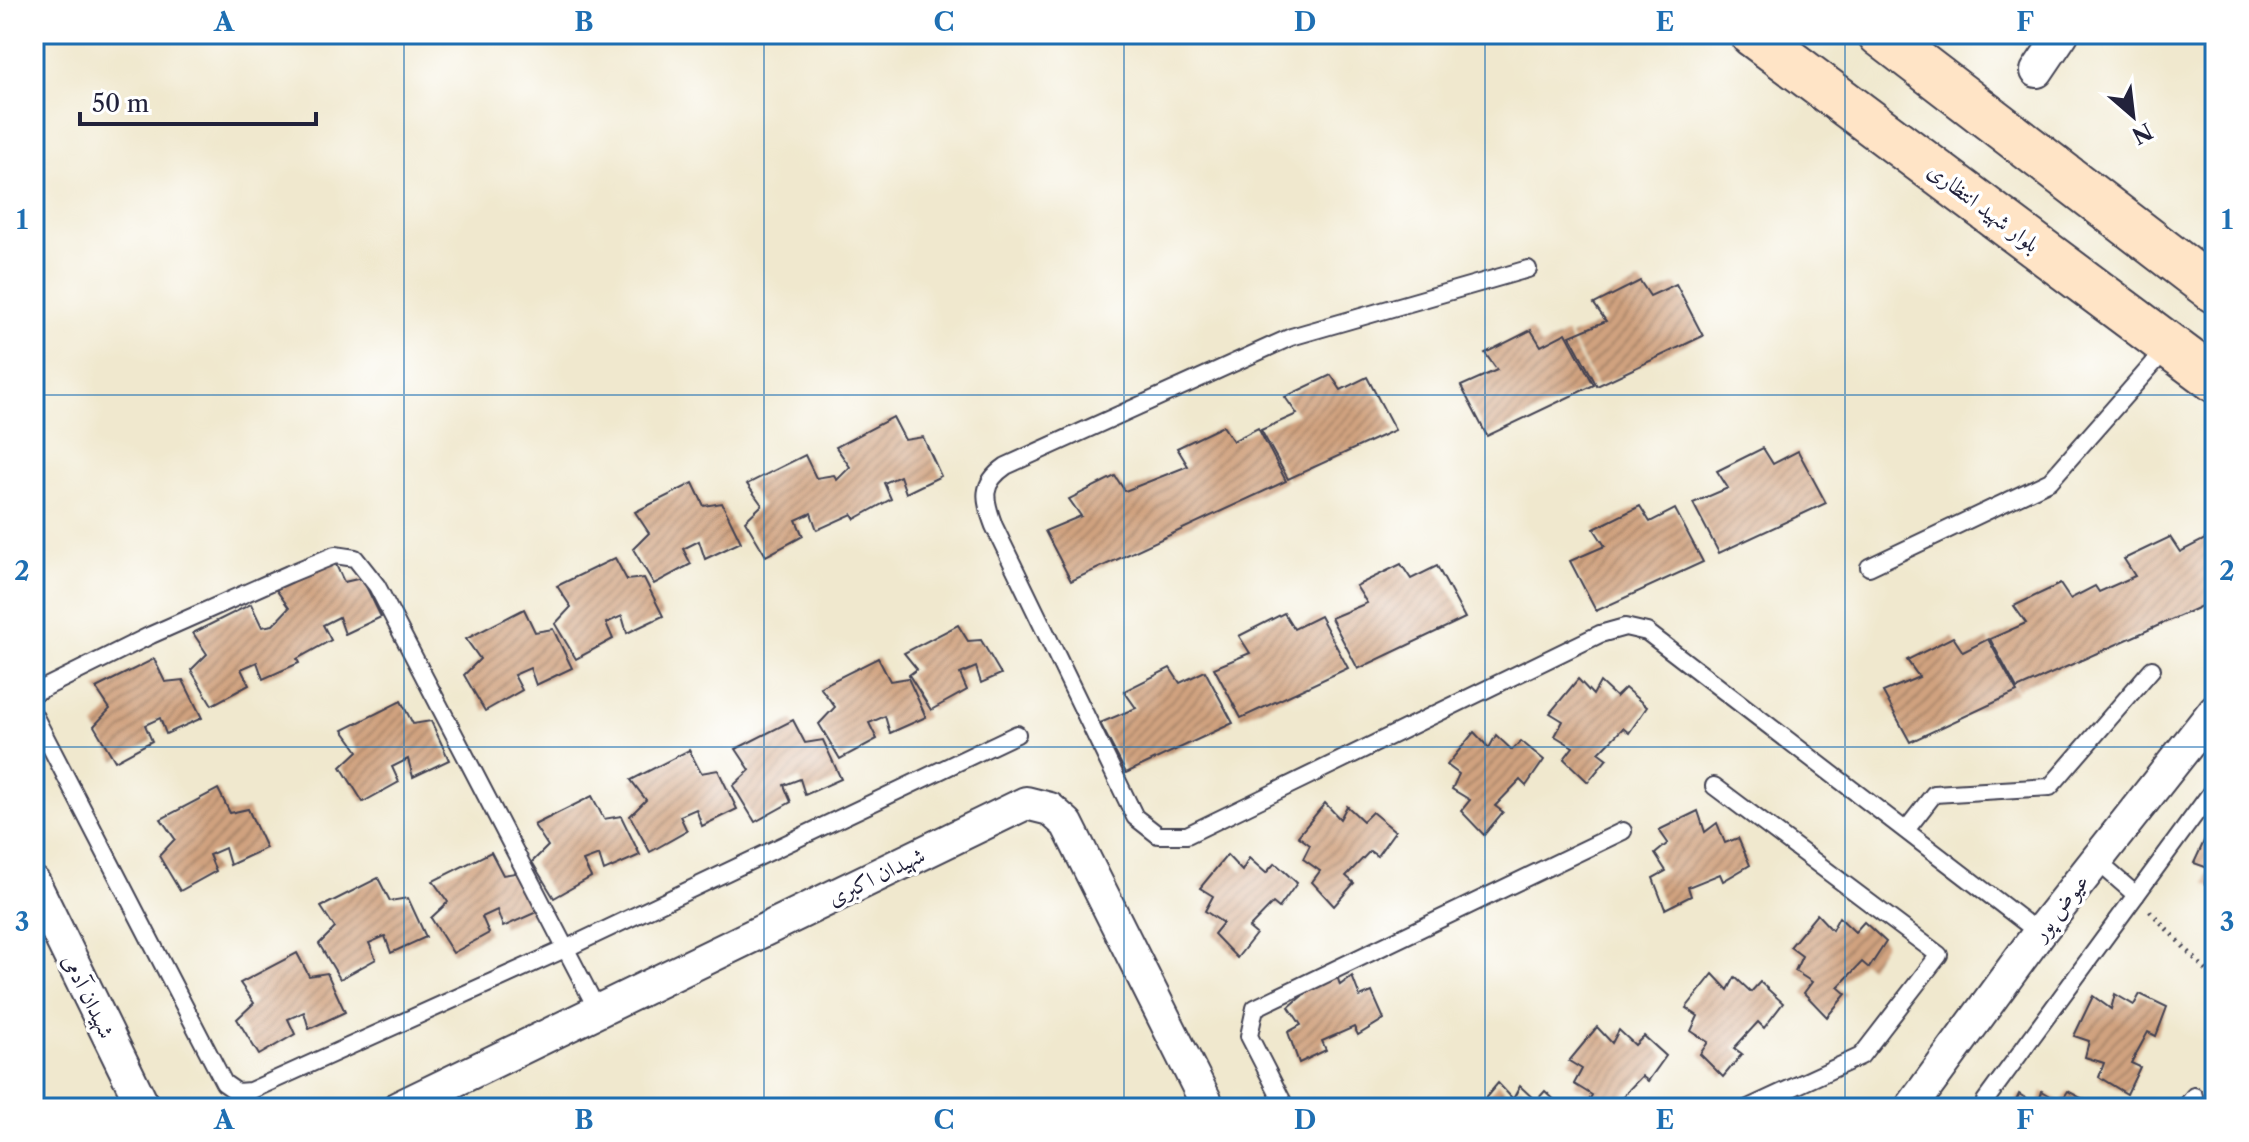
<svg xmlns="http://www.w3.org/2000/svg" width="2249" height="1142" font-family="'Libre Caslon Text',Amiri,serif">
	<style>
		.building { fill: url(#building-hatch) }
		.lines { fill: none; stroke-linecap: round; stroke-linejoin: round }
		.lane-casing { stroke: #414051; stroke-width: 20 }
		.street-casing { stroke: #414051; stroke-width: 36 }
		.secondary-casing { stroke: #414051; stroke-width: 48 }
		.path { stroke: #414051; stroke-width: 5; stroke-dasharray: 2 6; stroke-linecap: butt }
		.lane { stroke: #fff; stroke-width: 16 }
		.street { stroke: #fff; stroke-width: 32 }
		.secondary { stroke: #ffe4c6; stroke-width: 44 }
		.grid { fill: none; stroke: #1f6fb2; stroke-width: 2; stroke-opacity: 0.55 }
		.labels { text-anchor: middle; stroke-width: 7; stroke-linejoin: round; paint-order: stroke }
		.street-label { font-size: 22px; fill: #22223b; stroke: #fff }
		.neatline { fill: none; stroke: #1f6fb2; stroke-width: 3 }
		.grid-label { font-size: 26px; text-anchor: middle; font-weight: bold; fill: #1f6fb2 }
	</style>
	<defs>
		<pattern id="building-hatch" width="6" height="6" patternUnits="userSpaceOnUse" patternTransform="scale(2)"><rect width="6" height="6" fill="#d0a27f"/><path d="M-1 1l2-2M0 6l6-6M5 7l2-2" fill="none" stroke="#a88469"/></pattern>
	</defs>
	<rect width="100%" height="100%" fill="#fff"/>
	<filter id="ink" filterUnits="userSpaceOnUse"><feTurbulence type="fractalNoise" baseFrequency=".0125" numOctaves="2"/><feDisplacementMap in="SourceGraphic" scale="16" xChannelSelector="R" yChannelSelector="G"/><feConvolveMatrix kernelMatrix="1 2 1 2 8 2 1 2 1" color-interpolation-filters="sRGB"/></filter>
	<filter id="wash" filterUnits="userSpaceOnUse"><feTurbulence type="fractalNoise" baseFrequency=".006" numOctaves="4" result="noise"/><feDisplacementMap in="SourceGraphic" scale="32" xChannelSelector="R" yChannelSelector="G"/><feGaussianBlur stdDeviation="1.8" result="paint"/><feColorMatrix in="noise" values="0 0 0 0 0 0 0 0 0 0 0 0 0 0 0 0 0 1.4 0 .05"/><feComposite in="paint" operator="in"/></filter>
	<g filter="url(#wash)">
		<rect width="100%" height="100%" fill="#f0e8ce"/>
		<g id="blocks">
			<g class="building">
				<path d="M1640,281L1650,296L1676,284L1703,336L1597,386L1570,336L1606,321L1594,304Z"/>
				<path d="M1531,330L1541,346L1566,333L1594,385L1487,436L1461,386L1497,370L1485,353Z"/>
				<path d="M1331,375L1341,390L1367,377L1395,430L1288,479L1261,430L1297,414L1285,397Z"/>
				<path d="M893,417L905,440L923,437L941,476L906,493L900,476L884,483L891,499L855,519L852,514L817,530L811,513L796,520L803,536L766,556L745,521L762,505L747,484L805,455L816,478L834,475L837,480L850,467L836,447Z"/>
				<path d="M1223,426L1233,441L1258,428L1286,481L1071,581L1045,531L1081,516L1069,499L1115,476L1125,491L1188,466L1177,448Z"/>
				<path d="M1763,448L1773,464L1798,451L1826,503L1719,553L1693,503L1728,488L1717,471Z"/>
				<path d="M693,483L704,506L722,503L741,542L705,559L699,541L683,549L691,564L654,584L633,549L649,533L635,512Z"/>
				<path d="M1640,506L1650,522L1675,509L1703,562L1596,611L1570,561L1605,546L1594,529Z"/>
				<path d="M2170,537L2180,552L2205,539L2215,557V600L2017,689L1990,639L2026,623L2014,606L2060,584L2070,599L2095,586L2099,592L2135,576L2124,559Z"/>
				<path d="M333,558L344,582L362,578L381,617L345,634L339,617L323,625L331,640L297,659L299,663L263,679L257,662L241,669L249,685L212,705L191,670L207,654L193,633L251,604L262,627L273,625L289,608L275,588Z"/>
				<path d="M615,558L627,580L644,578L663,616L627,633L622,616L606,623L613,639L576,659L555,624L571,607L557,586Z"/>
				<path d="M1401,564L1411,579L1437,566L1465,618L1358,669L1331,618L1367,603L1356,586Z"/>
				<path d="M524,609L535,632L553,629L572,668L536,685L530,668L514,675L522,690L485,711L464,675L480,659L466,639Z"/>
				<path d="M1284,613L1294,629L1320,616L1348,668L1241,718L1214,668L1250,653L1239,636Z"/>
				<path d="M958,625L968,641L981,640L1001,674L981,683L976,667L960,674L967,690L931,710L909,675L917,669L904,653Z"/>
				<path d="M1953,637L1963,652L1988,639L2017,692L1910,742L1883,692L1919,677L1907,660Z"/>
				<path d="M878,658L890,681L908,678L926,717L890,733L885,716L869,723L877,739L840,759L819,724L835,707L820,687Z"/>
				<path d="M154,659L165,682L183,680L202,718L166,734L160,718L145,725L152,741L115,761L94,726L110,709L96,688Z"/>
				<path d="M1170,668L1180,683L1205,671L1233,723L1126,773L1100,723L1136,708L1124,691Z"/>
				<path d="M1578,679L1593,695L1600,682L1616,697L1625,688L1647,707L1629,733L1623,728L1599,753L1607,759L1588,782L1564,759L1573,747L1555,736L1563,721L1550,713Z"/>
				<path d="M401,701L413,724L431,721L449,760L413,777L408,759L392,767L399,782L363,802L341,767L358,751L343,730Z"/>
				<path d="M793,720L805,743L823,740L841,779L805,795L800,779L784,785L791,802L755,822L733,786L750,770L736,749Z"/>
				<path d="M1474,732L1489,748L1496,735L1512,750L1521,741L1544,760L1526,786L1520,780L1495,806L1503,812L1484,835L1461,811L1470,800L1452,789L1459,774L1447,765Z"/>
				<path d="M689,750L701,773L718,770L737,809L702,826L696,809L680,816L687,831L650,852L630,816L646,800L631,780Z"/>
				<path d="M218,789L230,813L248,809L266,848L230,865L225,848L209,855L216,871L180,891L159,856L175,839L161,819Z"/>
				<path d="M592,796L604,819L621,816L640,855L604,871L599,855L583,861L591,877L554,898L532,862L548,846L534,825Z"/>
				<path d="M1325,803L1340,819L1347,806L1363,821L1372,812L1395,831L1377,856L1370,851L1346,876L1354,883L1334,906L1312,882L1320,871L1303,859L1310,845L1298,836Z"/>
				<path d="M1698,811L1705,832L1717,823L1725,843L1738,838L1750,865L1723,881L1720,874L1688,887L1691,896L1665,909L1653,878L1666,871L1655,854L1668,843L1659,830Z"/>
				<path d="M2212,824L2215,826V888L2205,884L2208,868L2194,863Z"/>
				<path d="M491,852L503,875L521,872L539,911L503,927L497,910L482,917L489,933L453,953L431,918L448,902L433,881Z"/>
				<path d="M1227,855L1242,871L1249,858L1266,873L1275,863L1297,883L1279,908L1273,903L1249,928L1256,934L1237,958L1214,934L1223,923L1205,911L1213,896L1200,888Z"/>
				<path d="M378,878L390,901L408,898L426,937L391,953L385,936L369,943L376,959L340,979L319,944L335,928L321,907Z"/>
				<path d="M1817,914L1832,930L1839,917L1855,932L1864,922L1886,942L1869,968L1862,962L1838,987L1846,994L1827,1017L1804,993L1812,982L1795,971L1802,956L1790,947Z"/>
				<path d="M297,953L309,976L327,973L345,1012L309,1029L304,1012L288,1019L295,1034L259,1055L237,1019L254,1003L240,983Z"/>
				<path d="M1333,964L1340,985L1352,976L1360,997L1372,992L1384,1019L1358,1035L1354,1027L1322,1041L1326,1050L1299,1063L1288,1032L1301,1025L1289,1007L1302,996L1294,983Z"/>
				<path d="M1713,974L1728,990L1735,977L1751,992L1760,982L1783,1003L1764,1028L1758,1022L1734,1048L1742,1054L1723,1077L1700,1054L1708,1042L1691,1031L1698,1016L1686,1008Z"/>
				<path d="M2115,994L2134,1005L2140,994L2167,1007L2156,1036L2148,1032L2131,1063L2140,1067L2127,1094L2099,1077L2104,1063L2085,1057L2089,1041L2074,1036L2093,996L2111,1009Z"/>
				<path d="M1597,1027L1612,1043L1619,1030L1635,1045L1644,1036L1666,1056L1648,1081L1642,1076L1618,1101L1626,1108H1585L1592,1095L1574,1084L1582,1069L1569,1061Z"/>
				<path d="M1498,1083L1513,1099L1520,1086L1536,1101L1545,1091L1563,1108H1477Z"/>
				<path d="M2042,1091L2061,1102L2068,1091L2094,1105L2093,1108H2013L2019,1094L2038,1106Z"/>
			</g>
		</g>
	</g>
	<g filter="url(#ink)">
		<use href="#blocks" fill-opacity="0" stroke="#414051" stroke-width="2"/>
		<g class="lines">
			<g class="lane-casing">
				<g id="lane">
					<path d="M1528,269L1291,337L1006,466C980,484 984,499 994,526L1135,817L1158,835H1187L1600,634L1625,627L1647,632L2039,933"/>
					<path d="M1869,567L2050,481L2167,348"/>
					<path d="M34,693L151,635L289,574L335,555L355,558L377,586L598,1011"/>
					<path d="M34,715L224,1083L237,1092L250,1091L565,949L1017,734"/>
					<path d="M1714,786L1939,955L1861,1056L1748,1108"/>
					<path d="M1906,830L1934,794L2050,787L2152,669"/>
					<path d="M2136,895L2215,787"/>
					<path d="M1286,1108L1249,1036L1255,1008L1623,831"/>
					<path d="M1985,1108V1101L2136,895L2097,861"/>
					<path d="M2185,1108L2194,1096"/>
				</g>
			</g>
			<g class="street-casing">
				<g id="street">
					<path d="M2037,71L2062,34"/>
					<path d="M34,883L144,1108"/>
					<path d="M398,1108L1026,803L1050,809L1067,824L1209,1108"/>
					<path d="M1911,1108L2039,933L2215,710"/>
				</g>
			</g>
			<g class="secondary-casing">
				<g id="secondary">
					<path d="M1752,34L2215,380"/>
					<path d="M1880,34L2215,291"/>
				</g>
			</g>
			<g class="path">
				<path d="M2150,911L2215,980"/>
				<path d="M2215,1005V1015"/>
			</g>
			<use href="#lane" class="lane"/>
			<use href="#street" class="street"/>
			<use href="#secondary" class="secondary"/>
		</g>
	</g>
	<path class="grid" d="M404,34V1108M764,34V1108M1124,34V1108M1485,34V1108M1845,34V1108M34,395H2215M34,747H2215"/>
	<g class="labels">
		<g class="street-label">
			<text transform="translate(1984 207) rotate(37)" y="8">بلوار شهید انتظاری</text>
			<text transform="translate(876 876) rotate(-26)" y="8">شهیدان اکبری</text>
			<text transform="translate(2060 907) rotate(-52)" y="8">عیوض پور</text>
			<text transform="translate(89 996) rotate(64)" y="8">شهیدان آدمی</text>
		</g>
	</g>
	<rect width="2249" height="1142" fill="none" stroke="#fff" stroke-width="88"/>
	<g transform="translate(2133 116) rotate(152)" stroke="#ffffff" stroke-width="6" paint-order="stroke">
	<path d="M0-6L14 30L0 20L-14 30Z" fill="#22223b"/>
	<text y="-12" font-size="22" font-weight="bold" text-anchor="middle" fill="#22223b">N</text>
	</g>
	<path d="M80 112v12h236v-12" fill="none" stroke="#22223b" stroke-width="4"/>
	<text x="92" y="112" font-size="24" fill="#22223b" stroke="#ffffff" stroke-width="6" paint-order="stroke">50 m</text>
	<rect x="44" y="44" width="2161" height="1054" class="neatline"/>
	<g class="grid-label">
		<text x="224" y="31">A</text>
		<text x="584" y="31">B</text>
		<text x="944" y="31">C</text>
		<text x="1305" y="31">D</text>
		<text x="1665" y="31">E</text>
		<text x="2025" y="31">F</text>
		<text x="22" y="229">1</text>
		<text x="2227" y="229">1</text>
		<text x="22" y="580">2</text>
		<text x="2227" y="580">2</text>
		<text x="22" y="931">3</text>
		<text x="2227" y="931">3</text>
		<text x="224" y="1129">A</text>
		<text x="584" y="1129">B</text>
		<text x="944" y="1129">C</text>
		<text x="1305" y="1129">D</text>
		<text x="1665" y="1129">E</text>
		<text x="2025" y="1129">F</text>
	</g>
</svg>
